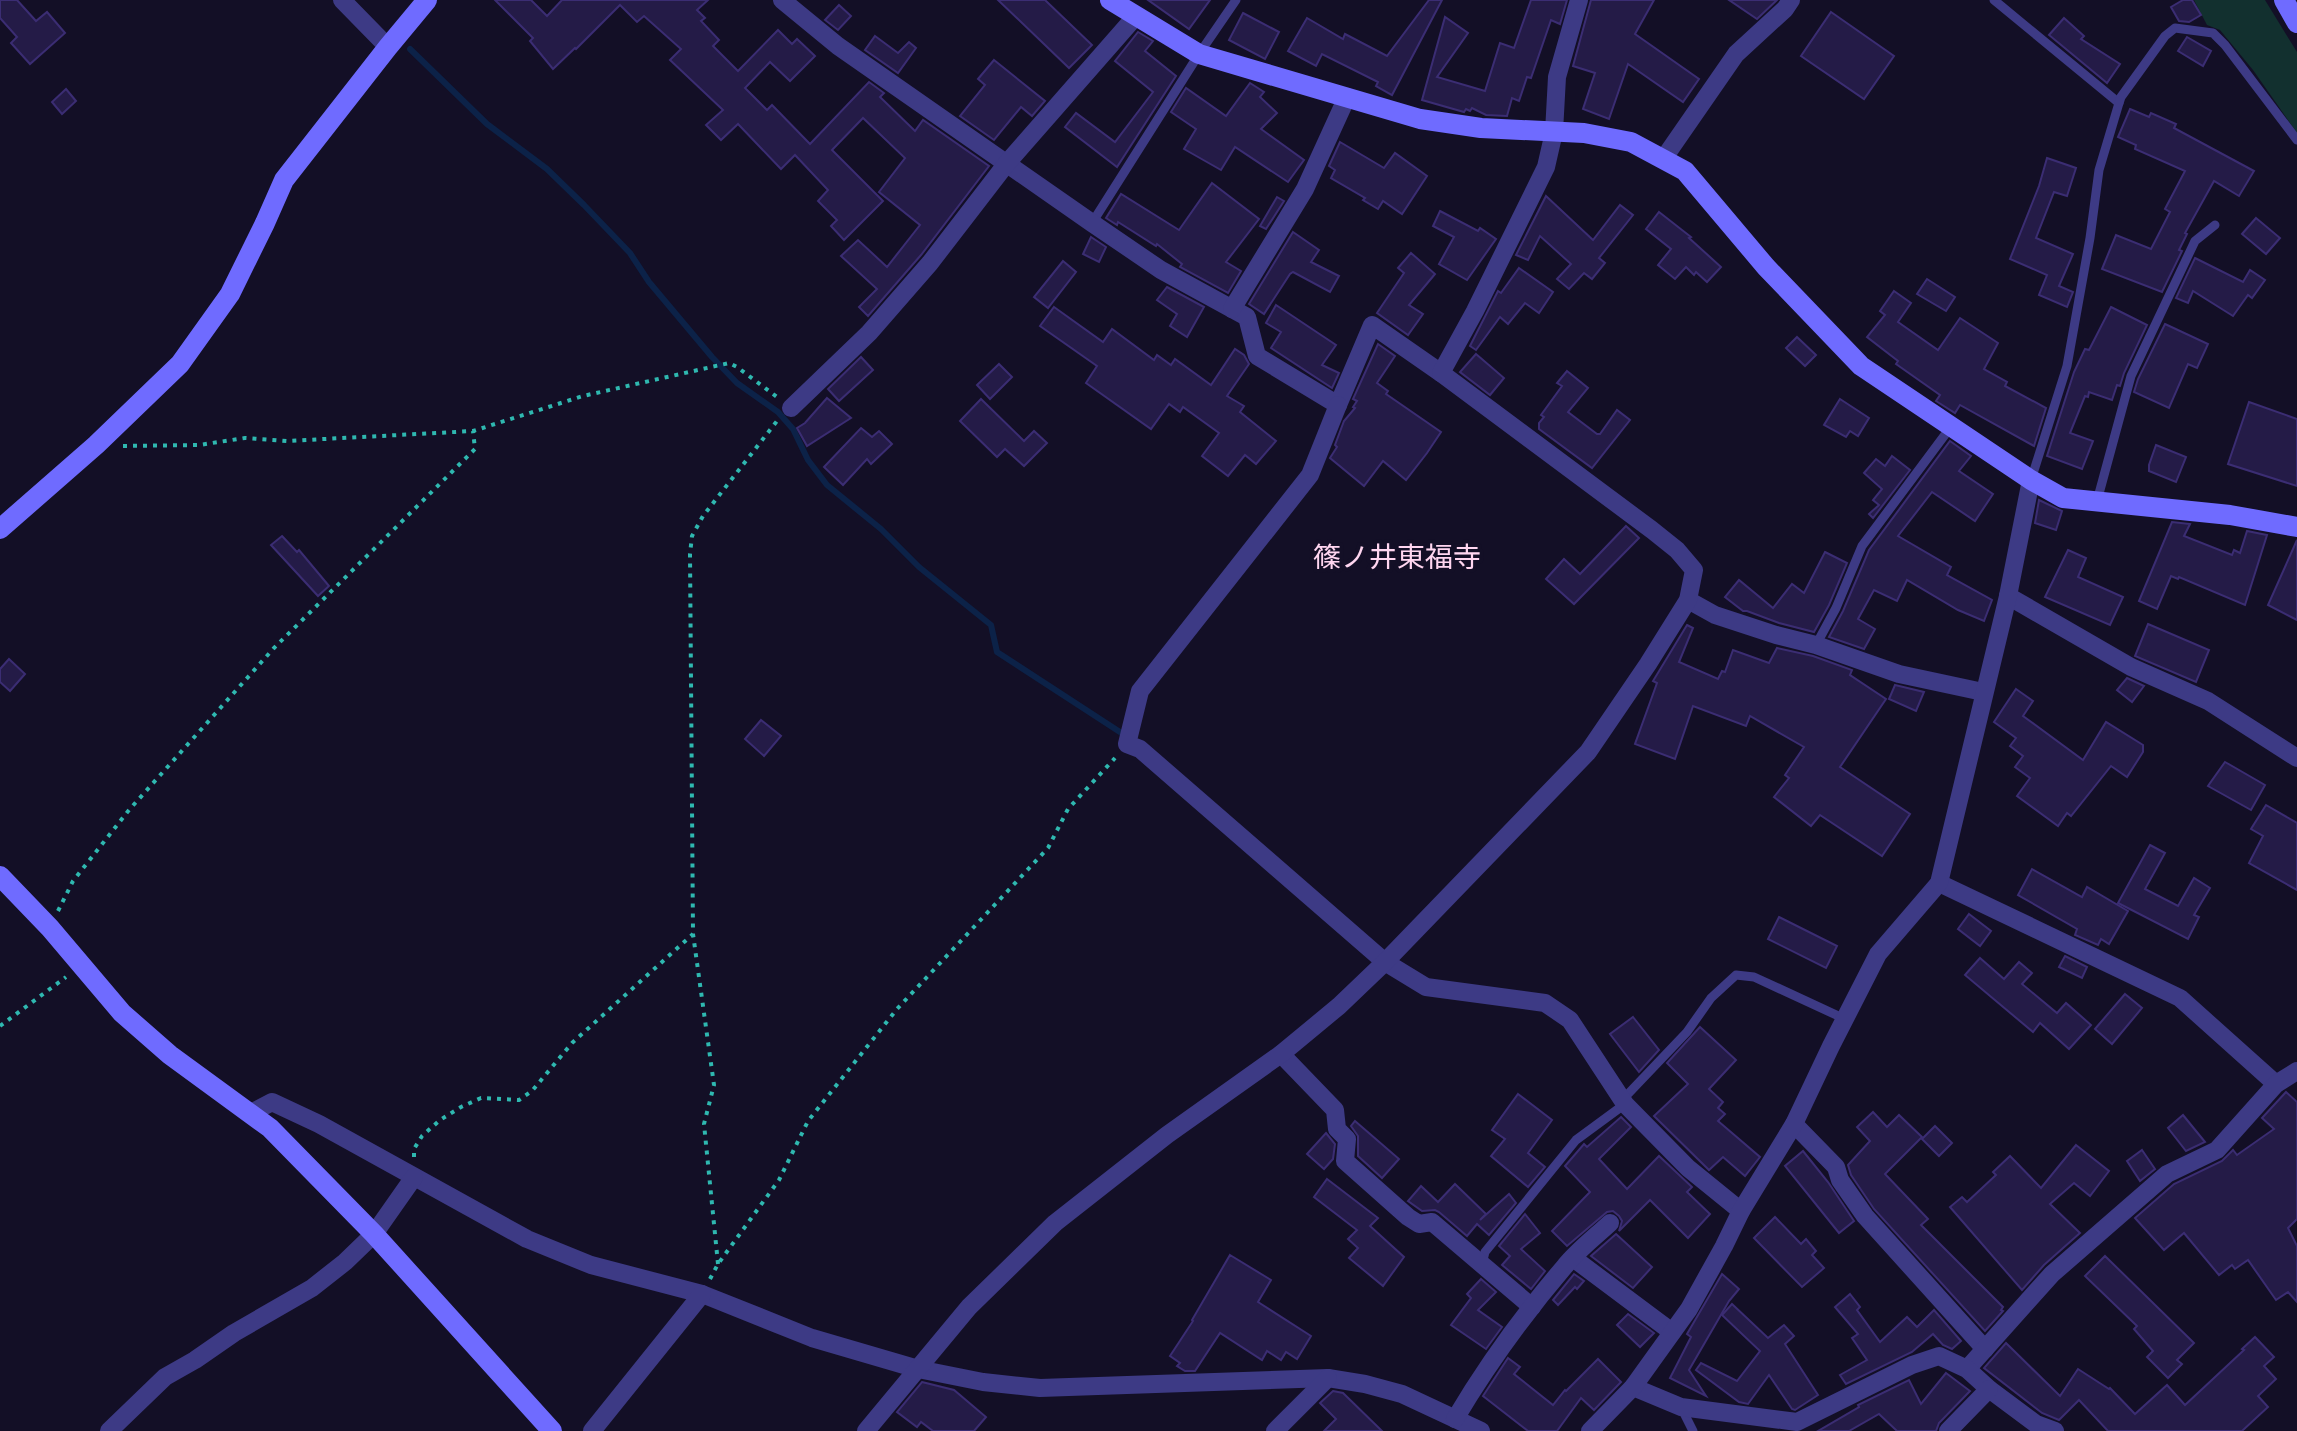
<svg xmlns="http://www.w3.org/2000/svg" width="2297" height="1431" font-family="'Open Sans','Noto Sans JP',sans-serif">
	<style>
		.green { fill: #12302f }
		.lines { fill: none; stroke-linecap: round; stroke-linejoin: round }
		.stream { stroke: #0c2248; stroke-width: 6 }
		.building { fill: #241b47; stroke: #3b2d73; stroke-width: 2 }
		.path { stroke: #2fb8b0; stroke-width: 4; stroke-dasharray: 4 6; stroke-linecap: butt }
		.lane { stroke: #3d3a85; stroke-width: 9 }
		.street { stroke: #3d3a85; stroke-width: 18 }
		.secondary { stroke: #6f6bff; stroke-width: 20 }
		.labels { text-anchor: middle; stroke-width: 8; stroke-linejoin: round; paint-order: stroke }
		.quarter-label { font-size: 28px; fill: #ffd6f0; stroke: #130f26 }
	</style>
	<rect width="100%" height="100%" fill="#130f26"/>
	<path class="green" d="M2194,0H2265L2297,52V133L2253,70L2220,30L2207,25Z"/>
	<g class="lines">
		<path class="stream" d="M410,49L487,124L547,169L584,205L630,253L649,282L712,357L737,383L778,412L793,429L808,460L827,485L881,529L919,567L991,625L997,652L1123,734"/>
	</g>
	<g class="building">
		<path d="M0,0H17L36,21L47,12L65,33L30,64L11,43L17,37L0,18Z"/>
		<path d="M495,0H531L547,16L562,0H708L697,10L705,18L701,21L719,40L713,46L738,71L778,30L792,44L797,39L815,56L790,81L770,62L745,88L767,110L772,105L810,144L869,82L884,93L880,97L915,131L923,120L989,166L921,255L868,316L859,307L877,289L841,256L858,240L887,267L920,225L879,192L905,158L863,118L832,150L883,201L844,240L831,226L837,220L818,201L828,190L795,155L781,169L738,124L721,140L706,125L723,110L670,60L681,49L644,16L637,22L620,5L576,49L575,48L553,69L530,41L533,38Z"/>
		<path d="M998,0H1045L1092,45L1069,68Z"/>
		<path d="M1148,0H1210L1189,29Z"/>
		<path d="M1429,0H1442L1392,95L1376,86L1378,82L1322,54L1316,66L1288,51L1307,18L1343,39L1345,34L1387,56Z"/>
		<path d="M1531,0H1567L1560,24L1551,20L1531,78L1527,77L1519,101L1512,98L1507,116L1486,115L1472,108L1470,111L1466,109L1464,112L1422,100L1445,17L1468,33L1437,77L1485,91L1500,43L1514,48Z"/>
		<path d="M1591,0H1654L1635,34L1699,79L1683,102L1628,64L1609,119L1583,109L1595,73L1573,66Z"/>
		<path d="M1729,0H1777L1757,19Z"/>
		<path d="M2183,0H2192L2201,15L2189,22L2179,21L2171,7Z"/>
		<path d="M839,5L851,16L838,30L825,20Z"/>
		<path d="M1831,12L1894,56L1864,99L1801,56Z"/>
		<path d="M1243,13L1279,32L1265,59L1229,40Z"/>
		<path d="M2064,18L2084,36L2081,39L2120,64L2107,83L2049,35Z"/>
		<path d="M1138,32L1153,41L1145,51L1176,76L1117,167L1065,127L1076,113L1115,142L1153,92L1115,61Z"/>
		<path d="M875,36L898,53L909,42L916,48L898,73L865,50Z"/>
		<path d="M2187,37L2211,51L2203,66L2178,51Z"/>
		<path d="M994,60L1045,101L1032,116L1021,107L994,140L960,116L985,85L978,79Z"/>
		<path d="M1250,83L1264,92L1260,97L1277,113L1261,129L1304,160L1288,182L1235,147L1221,170L1184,149L1196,129L1171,112L1186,88L1226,116Z"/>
		<path d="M66,89L76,101L62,114L52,102Z"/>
		<path d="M2130,109L2149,117L2151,113L2176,124L2174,128L2254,171L2239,196L2214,181L2185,233L2187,234L2179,250L2182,251L2162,292L2102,269L2116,235L2151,249L2170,212L2165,209L2185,171L2135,149L2136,145L2118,137Z"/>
		<path d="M1340,142L1384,168L1395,153L1427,176L1402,214L1383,201L1378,209L1363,200L1365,198L1331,178L1335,170L1329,166Z"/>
		<path d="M2047,158L2076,168L2067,196L2054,192L2036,238L2073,254L2059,286L2073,292L2067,307L2039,295L2047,275L2010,259L2039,186Z"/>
		<path d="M1212,183L1259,219L1226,262L1241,271L1228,293L1180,267L1182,264L1157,244L1156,246L1118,222L1117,225L1106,218L1121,194L1179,230Z"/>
		<path d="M1546,196L1593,240L1620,205L1633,215L1599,258L1605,263L1592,279L1584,273L1569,289L1557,279L1571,264L1540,236L1528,260L1516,255Z"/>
		<path d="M1277,197L1284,201L1266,229L1260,226Z"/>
		<path d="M1440,211L1478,231L1480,228L1496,239L1467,280L1439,264L1454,237L1433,226Z"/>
		<path d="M1659,212L1691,237L1689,238L1721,267L1707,282L1696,272L1694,275L1686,267L1675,279L1658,265L1671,249L1646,229Z"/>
		<path d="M2256,218L2280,238L2266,254L2242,234Z"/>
		<path d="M1293,232L1319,250L1311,262L1339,276L1330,292L1293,272L1290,274L1264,314L1249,304Z"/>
		<path d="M1091,237L1106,247L1099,262L1083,254Z"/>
		<path d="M1411,253L1435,274L1409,305L1423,314L1408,335L1377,313L1404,273L1398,268Z"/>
		<path d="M2195,258L2243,282L2250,270L2265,280L2252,298L2248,295L2233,316L2193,291L2188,303L2176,298Z"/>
		<path d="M1063,261L1076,272L1048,308L1034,297Z"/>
		<path d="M1519,268L1553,292L1539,313L1525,303L1508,324L1500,317L1476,350L1470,346L1498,291L1501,293Z"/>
		<path d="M1927,279L1955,297L1946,311L1917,294Z"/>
		<path d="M1167,287L1204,307L1187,337L1170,326L1177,314L1157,300Z"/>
		<path d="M1894,291L1911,303L1898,322L1938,350L1960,318L1998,343L1984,369L2007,382L2005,386L2046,408L2034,446L1960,405L1955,413L1936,401L1940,395L1896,364L1898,361L1867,337L1885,315L1880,311Z"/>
		<path d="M1276,305L1336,345L1322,365L1339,373L1332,388L1271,348L1281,332L1266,323Z"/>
		<path d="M1054,307L1103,342L1112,329L1154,360L1157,355L1171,365L1175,359L1211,385L1235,349L1244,355L1249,364L1227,396L1244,406L1240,412L1276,441L1256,464L1245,455L1228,476L1202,456L1219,433L1183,407L1180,412L1169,404L1151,429L1086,383L1097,366L1040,326Z"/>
		<path d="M2111,307L2147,325L2124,373L2120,386L2117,385L2112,400L2089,392L2088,397L2085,396L2070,433L2093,441L2082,469L2047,456L2074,372L2085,349L2089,350Z"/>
		<path d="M2165,324L2208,344L2197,368L2188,364L2169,408L2134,392L2138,379Z"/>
		<path d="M1797,337L1816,355L1805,366L1786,348Z"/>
		<path d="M1378,344L1395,356L1377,383L1388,391L1386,394L1441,432L1427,453L1406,480L1383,461L1364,486L1330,458L1337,447L1335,445L1344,421L1355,408L1353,407L1357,401L1353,399Z"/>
		<path d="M1476,354L1504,378L1490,395L1460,372Z"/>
		<path d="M861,357L873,370L839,401L828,389Z"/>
		<path d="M999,364L1012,377L990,399L977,385Z"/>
		<path d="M1567,371L1588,388L1568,412L1597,434H1600L1617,410L1630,420L1592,468L1539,429V423L1544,417L1541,415L1562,386L1557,383Z"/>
		<path d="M827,398L851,418L807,446L797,428L805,423Z"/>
		<path d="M981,399L1024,441L1034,431L1047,443L1024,466L1005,449L997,457L960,421Z"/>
		<path d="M1840,399L1869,418L1858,436L1850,431L1846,437L1824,425Z"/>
		<path d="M2249,402L2297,419V486L2228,464Z"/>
		<path d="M861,428L872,437L879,431L892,444L871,464L867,459L843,485L824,467Z"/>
		<path d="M1950,441L1971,456L1959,471L1993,494L1975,521L1932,492L1898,536L1951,567L1947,575L1992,600L1984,621L1958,610L1907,580L1897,601L1874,590L1858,619L1875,629L1864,649L1829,637L1843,611L1869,550Z"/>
		<path d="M2156,445L2186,457L2176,482L2149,471V465Z"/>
		<path d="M1892,456L1910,470L1873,518L1869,514L1879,505L1873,500L1882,489L1864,473L1876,459L1885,466Z"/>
		<path d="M2039,500L2062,511L2056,530L2035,523Z"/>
		<path d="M2172,522L2190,524L2184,536L2232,555L2234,550L2240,553L2247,531L2267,535L2245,605L2179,577L2178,579L2171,576L2157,609L2139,601Z"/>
		<path d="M1626,526L1639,538L1574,604L1546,579L1564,559L1580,574Z"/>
		<path d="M282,536L297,552L299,550L329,586L318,596L271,545Z"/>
		<path d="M2297,540V620L2268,605Z"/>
		<path d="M2068,550L2086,558L2078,577L2123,597L2110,625L2045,597Z"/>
		<path d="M1825,552L1847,563L1829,605L1814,632L1779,623L1747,611H1743L1725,597L1739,580L1773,608L1792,584L1804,593Z"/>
		<path d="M2148,624L2209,650L2196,682L2135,656Z"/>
		<path d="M1687,625L1693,628L1679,662L1718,679L1722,671L1725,672L1733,650L1769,663L1777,648L1813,656L1852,670L1850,675L1886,699L1840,767L1910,814L1882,856L1820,815L1811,826L1774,797L1789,778L1785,775L1804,747L1750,716L1746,726L1693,706L1675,759L1635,744L1657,683L1653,681Z"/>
		<path d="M9,659L25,674L10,691L0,682V669Z"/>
		<path d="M2127,678L2144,686L2132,702L2117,690Z"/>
		<path d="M1895,685L1924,692L1916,711L1889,699Z"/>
		<path d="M2016,689L2033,701L2023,716L2083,760L2106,722L2143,745V752L2127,777L2111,766L2071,816L2067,813L2058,826L2017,796L2030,778L2015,767L2023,756L2010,746L2016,738L1994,722Z"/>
		<path d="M761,720L781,736L764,756L745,739Z"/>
		<path d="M2225,762L2265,785L2251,810L2208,786Z"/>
		<path d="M2266,805L2297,823V890L2249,863L2263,836L2251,829Z"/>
		<path d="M2150,845L2165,853L2145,889L2178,906L2194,878L2210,888L2194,915L2199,917L2188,939L2118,903Z"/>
		<path d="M2032,869L2082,897L2087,887L2128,911L2109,944L2101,939L2098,945L2075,935L2077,929L2018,895Z"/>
		<path d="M1969,914L1991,931L1980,946L1958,929Z"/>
		<path d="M1779,917L1837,946L1826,968L1768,939Z"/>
		<path d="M2065,956L2087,967L2082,978L2059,967Z"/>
		<path d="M1980,958L2004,979L2019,962L2032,973L2022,984L2057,1013L2066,1003L2091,1025L2069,1049L2040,1023L2033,1032L1965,975Z"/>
		<path d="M2125,994L2142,1008L2112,1044L2095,1029Z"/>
		<path d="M1633,1017L1659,1050L1639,1072L1610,1034Z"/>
		<path d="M1700,1027L1736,1060L1709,1089L1723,1102L1718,1108L1725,1114L1718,1121L1760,1157L1745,1176L1723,1157L1709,1170L1654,1116L1688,1084L1667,1063Z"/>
		<path d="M2286,1092L2297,1102V1219L2288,1228L2297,1246V1302L2288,1292L2276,1300L2248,1260L2235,1269L2232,1265L2219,1275L2184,1233L2164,1250L2135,1218L2174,1184L2222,1161L2233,1150L2237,1155L2274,1129L2262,1118Z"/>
		<path d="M1518,1094L1552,1120L1528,1153L1545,1167L1528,1187L1491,1156L1505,1139L1492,1130Z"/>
		<path d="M1873,1112L1887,1127L1899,1115L1922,1137L1885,1174L1928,1219L1921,1225L2003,1307L2001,1310L2003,1311L1985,1331L1874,1209L1851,1175L1848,1165L1870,1141L1857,1127Z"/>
		<path d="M2183,1115L2205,1142L2186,1151L2168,1128Z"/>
		<path d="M1621,1117L1631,1127L1599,1159L1627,1189L1659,1156L1692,1187L1687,1192L1710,1214L1688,1238L1650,1200L1619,1231L1622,1221L1619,1216L1613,1211L1607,1212L1567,1246L1552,1231L1590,1192L1565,1166L1584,1144L1587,1147Z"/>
		<path d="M1355,1121L1399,1159L1382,1178L1358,1156V1136L1351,1126Z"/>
		<path d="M1935,1126L1952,1143L1939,1156L1922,1139Z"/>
		<path d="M1326,1133L1335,1144L1333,1159L1324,1169L1307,1154Z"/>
		<path d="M2076,1145L2109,1171L2090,1196L2074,1183L2050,1204L2080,1233L2044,1265L2022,1290L1950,1207L1962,1197L1967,1202L1996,1175L1993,1172L2010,1156L2041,1188Z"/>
		<path d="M2142,1150L2155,1169L2140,1181L2127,1161Z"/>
		<path d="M1803,1151L1828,1182L1854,1221L1839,1233L1785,1166Z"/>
		<path d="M1327,1179L1378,1218L1370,1226L1404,1257L1383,1286L1349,1258L1358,1248L1348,1239L1357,1230L1314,1197Z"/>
		<path d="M1455,1184L1486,1214L1480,1220L1509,1194L1516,1203L1489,1235L1477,1224L1467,1236L1439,1212L1435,1210L1422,1211L1408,1201L1421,1186L1438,1202Z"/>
		<path d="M1525,1214L1540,1233L1521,1249L1545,1271L1531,1289L1502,1265L1510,1256L1499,1246Z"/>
		<path d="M1775,1217L1801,1244L1806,1239L1816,1251L1812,1255L1824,1268L1802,1287L1754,1238Z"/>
		<path d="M1616,1234L1652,1267L1633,1288L1591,1256Z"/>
		<path d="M1230,1255L1271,1280L1258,1302L1311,1336L1297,1359L1286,1352L1281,1360L1267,1351L1262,1360L1220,1333L1195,1371H1185L1177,1366L1180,1363L1170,1356L1193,1321L1192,1320Z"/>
		<path d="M2105,1256L2194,1343L2177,1360L2182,1364L2168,1378L2147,1357L2153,1351L2134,1329L2137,1326L2085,1276Z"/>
		<path d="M1574,1274L1584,1281L1577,1289L1575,1287L1558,1305L1553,1300Z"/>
		<path d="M1722,1274L1739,1289L1729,1301L1689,1370L1706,1396L1670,1378L1691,1337L1687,1334Z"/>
		<path d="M1481,1279L1496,1292L1478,1310L1502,1327L1486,1349L1451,1325L1471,1298L1467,1294Z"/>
		<path d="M1850,1294L1860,1307L1857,1310L1880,1342L1907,1317L1917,1327L1934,1310L1961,1341L1952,1349L1943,1345L1933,1334L1912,1352L1846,1384L1840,1375L1867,1360L1852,1338L1858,1334L1835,1307Z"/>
		<path d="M1732,1304L1768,1338L1784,1325L1794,1336L1785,1344L1818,1395L1795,1410L1792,1409L1769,1375L1748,1404L1739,1402L1696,1370L1701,1363L1737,1381L1760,1351L1722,1315Z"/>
		<path d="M1628,1314L1654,1333L1640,1347L1617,1325Z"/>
		<path d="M2255,1337L2274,1357L2264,1366L2276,1379L2258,1396L2268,1407L2242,1431H2108L2079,1400L2059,1420L2042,1413L1984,1368L2006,1343L2060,1396L2078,1369L2109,1389L2110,1388L2135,1414L2167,1385L2185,1405L2244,1350L2242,1349Z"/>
		<path d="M1508,1358L1520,1367L1514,1374L1553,1405L1565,1390L1566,1391L1598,1359L1621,1382L1594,1410L1581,1398L1557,1431H1528L1483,1396Z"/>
		<path d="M1946,1373L1970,1391L1939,1423L1936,1431H1897L1879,1414L1849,1431H1818L1859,1407L1858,1405L1909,1380L1921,1404Z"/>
		<path d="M922,1382L954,1390L986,1417L974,1431H933L921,1422L917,1427L897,1412Z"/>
		<path d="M1333,1391L1343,1393L1382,1431H1324L1336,1419L1320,1403Z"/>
	</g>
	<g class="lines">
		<g class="path">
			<path d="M123,446L199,445L245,438L287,441L473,431L583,396L729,363L737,367L777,397"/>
			<path d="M58,911L73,881L129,810L274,648L475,449L473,431"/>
			<path d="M0,1026L66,977"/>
			<path d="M414,1157V1149L422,1136L440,1120L461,1107L481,1098L519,1100L532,1091L572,1043L693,934"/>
			<path d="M718,1264L704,1124L714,1085L693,934L690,554L692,536L703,516L777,421"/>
			<path d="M710,1279L718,1264L779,1180L808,1121L897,1009L1048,848L1068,809L1115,758"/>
		</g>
		<g class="lane">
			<path d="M1994,0L2119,103"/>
			<path d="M1092,223L1199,54L1236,0"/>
			<path d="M2031,480L2067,366L2090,238L2099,170L2119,103L2121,97L2165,36L2175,28L2213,33L2225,45L2297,140"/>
			<path d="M2097,501L2131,376L2195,241L2215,225"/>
			<path d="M1816,645L1836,608L1862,546L1950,428"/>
			<path d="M1482,1264L1485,1252L1576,1140L1625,1104L1627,1095L1687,1032L1711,998L1736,975L1754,977L1845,1019"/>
			<path d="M1681,1407L1693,1431"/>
		</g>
		<g class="street">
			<path d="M342,0L388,47"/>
			<path d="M782,0L838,46L1092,223L1161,270L1247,317L1257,356L1338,405L1372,325L1441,373"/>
			<path d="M1664,158L1736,54L1785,9L1791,0"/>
			<path d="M1232,309L1305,189L1347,97"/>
			<path d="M1338,405L1310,475L1140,691L1127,744L1140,749L1385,962L1426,987L1545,1003L1570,1020L1625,1104L1688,1168L1741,1211"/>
			<path d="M791,408L869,333L930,263L1007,163L1135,17"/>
			<path d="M2008,596L2131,667L2208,701L2297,758"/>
			<path d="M1688,600L1715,615L1776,635L1816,645L1899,674L1983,692"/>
			<path d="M1939,883L2180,998L2276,1084"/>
			<path d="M1281,1054L1335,1110L1337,1129L1347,1139L1345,1161L1408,1217L1419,1224L1432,1222L1532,1307"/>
			<path d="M251,1113L272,1102L319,1124L527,1239L591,1265L702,1294L812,1338L918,1369L983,1382L1040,1388L1328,1378L1365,1384L1402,1394L1481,1431"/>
			<path d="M1794,1124L1836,1167L1840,1180L1865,1216L1985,1349"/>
			<path d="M1573,1258L1672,1332"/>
			<path d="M1967,1369L2052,1274L2167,1174L2217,1150L2276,1084L2297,1071"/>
			<path d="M1633,1387L1681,1407L1797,1422L1912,1365L1939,1356L1967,1369L1989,1389L2036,1424L2055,1431"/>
			<path d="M1455,1419C1487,1365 1524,1314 1565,1266C1578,1250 1595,1237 1610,1223"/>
			<path d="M109,1431L165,1377L195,1360L234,1333L312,1288L345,1262L374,1234L414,1177"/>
			<path d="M592,1431L702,1294"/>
			<path d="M866,1431L969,1307L1055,1223L1167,1135L1281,1054L1339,1006L1385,962L1588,752L1648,664L1688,600L1694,570L1677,550L1652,530L1441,373L1475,311L1546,167L1554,132L1557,77L1579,0"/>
			<path d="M1275,1431L1328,1378"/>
			<path d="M1590,1431L1633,1387L1689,1309L1724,1246L1741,1211L1794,1124L1831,1046L1878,954L1939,883L2008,596L2031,480"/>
			<path d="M1948,1431L1989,1389"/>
		</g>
		<g class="secondary">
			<path d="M1110,0L1199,54L1420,119L1481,128L1584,133L1631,142L1685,171L1766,267L1861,366L2031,480L2063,498L2230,515L2297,527"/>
			<path d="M2284,0L2297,23"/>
			<path d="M0,529L96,445L180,364L230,294L265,223L284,180L388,47L427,0"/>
			<path d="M0,876L50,928L122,1013L170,1055L270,1128L374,1234L552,1431"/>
		</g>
	</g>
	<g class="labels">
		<g class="quarter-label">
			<text x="1397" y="567">篠ノ井東福寺</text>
		</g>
	</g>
</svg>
